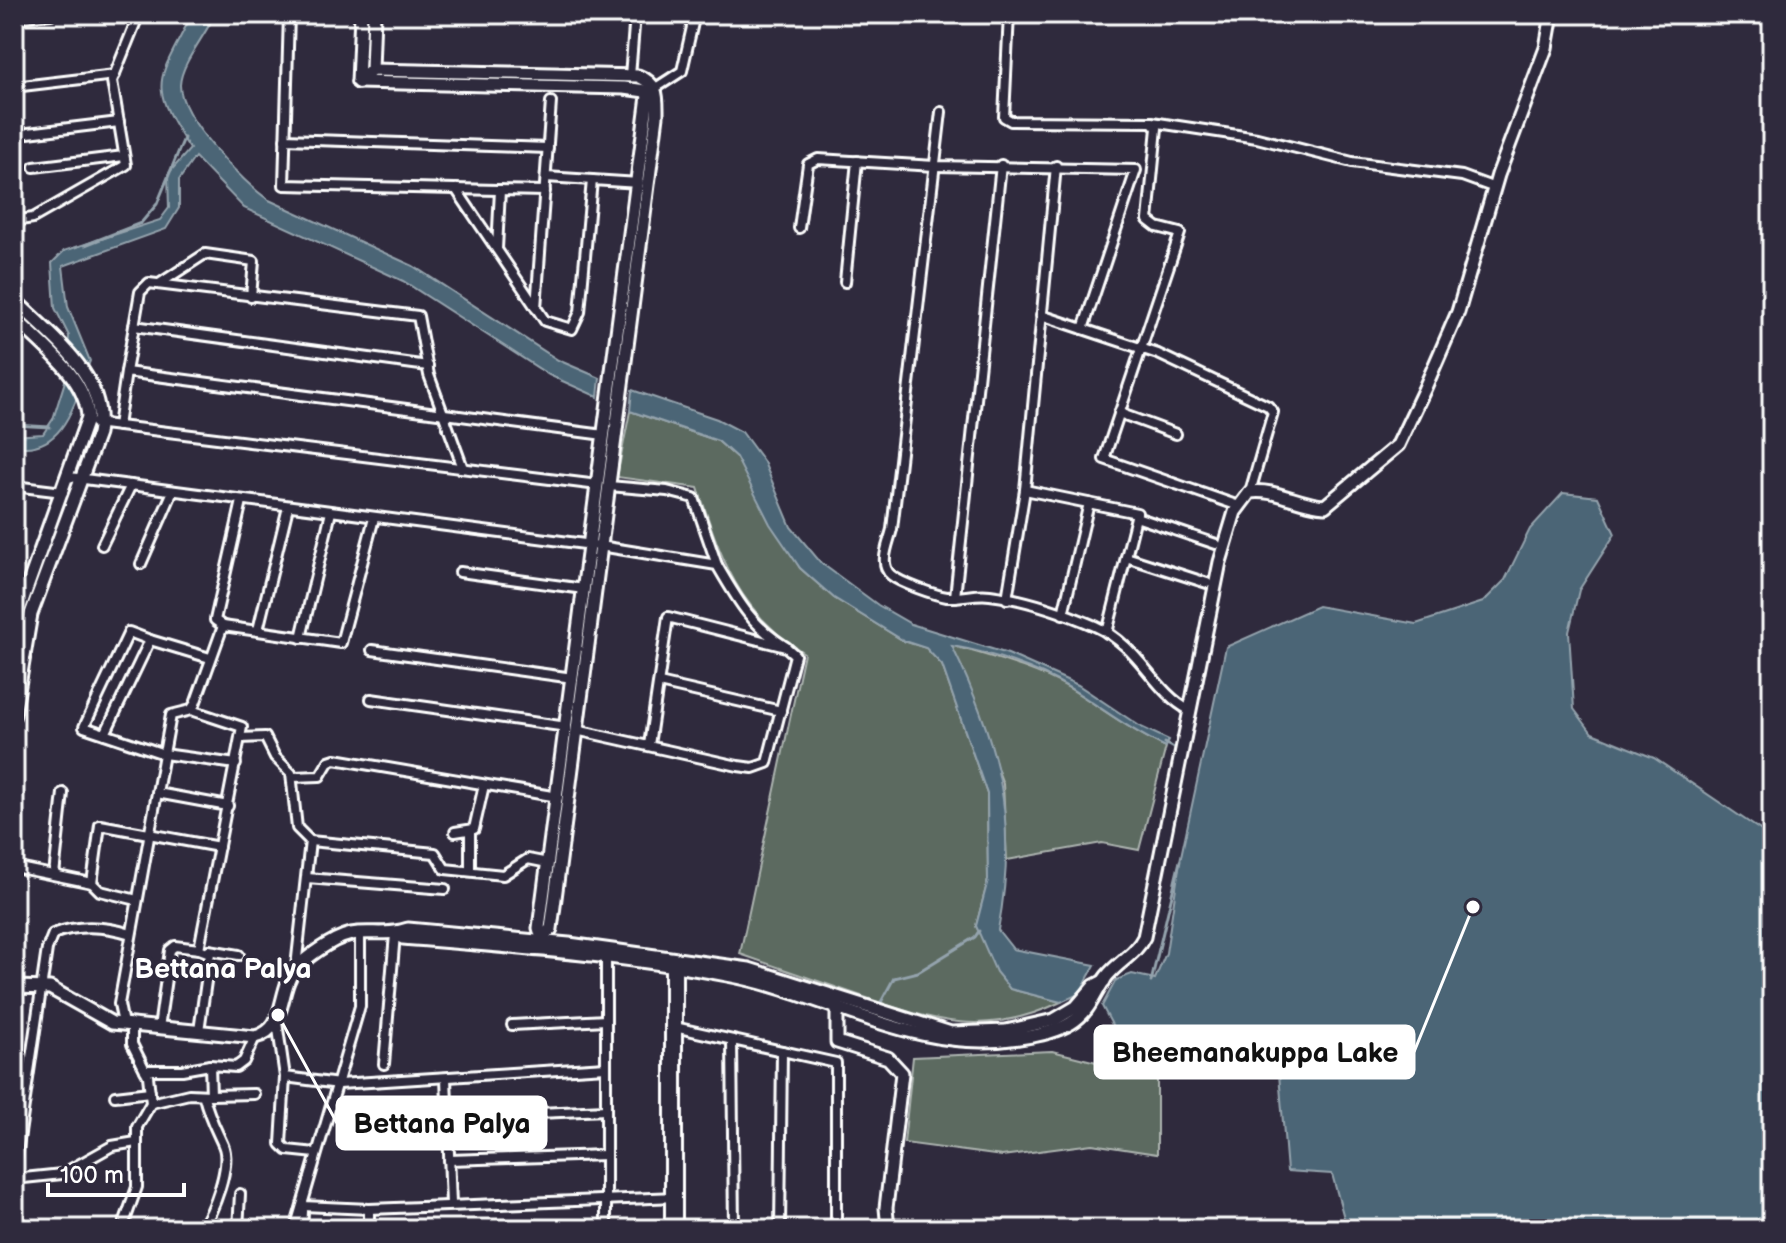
<svg xmlns="http://www.w3.org/2000/svg" width="1786" height="1243" font-family="'Balsamiq Sans',sans-serif">
	<style>
		.built { fill: #423a46 }
		.green { fill: #5b6a61; stroke: #adb4b0; stroke-width: 2 }
		.water { fill: #4c6576; stroke: #94a3ad; stroke-width: 2 }
		.lines { fill: none; stroke-linecap: round; stroke-linejoin: round }
		.stream { stroke: #94a3ad; stroke-width: 3 }
		.minor-casing { stroke: #fff; stroke-width: 14 }
		.tertiary-casing { stroke: #fff; stroke-width: 17 }
		.minor { stroke: #2f2a3d; stroke-width: 8 }
		.tertiary { stroke: #2f2a3d; stroke-width: 11 }
		.labels { text-anchor: middle; stroke-width: 7; stroke-linejoin: round; paint-order: stroke }
		.neighbourhood-label { font-size: 28px; font-weight: bold; fill: #fff; stroke: #2f2a3d }
		.leader { fill: none; stroke: #fff; stroke-width: 3 }
		.callout-dot { fill: #fff; stroke: #2f2a3d; stroke-width: 3 }
		.callout { fill: #fff; stroke: #fff; stroke-width: 3 }
		.callout-label { font-size: 28px; text-anchor: middle; font-weight: bold; fill: #111 }
	</style>
	<rect width="100%" height="100%" fill="#2f2a3d"/>
	<filter id="ink" filterUnits="userSpaceOnUse"><feTurbulence type="fractalNoise" baseFrequency=".0125" numOctaves="2"/><feDisplacementMap in="SourceGraphic" scale="16" xChannelSelector="R" yChannelSelector="G"/><feConvolveMatrix kernelMatrix="1 2 1 2 8 2 1 2 1" color-interpolation-filters="sRGB"/></filter>
	<g filter="url(#ink)">
		<path class="built" d="M14,64L27,163L14,166Z"/>
		<g class="green">
			<path d="M630,411L718,441L736,457L800,568L834,598L904,641L926,648L942,665L987,794L988,880L976,926L1010,989L1061,1002C985,1038 936,1022 861,996C821,982 780,968 740,954L804,653C738,612 721,559 698,488L617,477Z"/>
			<path d="M951,645C990,657 1033,667 1069,688C1102,708 1131,731 1166,747L1139,850L1102,843L1007,860L1003,784Z"/>
			<path d="M1052,1051L1157,1077V1154L1092,1144L1002,1156L904,1143L913,1057Z"/>
		</g>
		<g class="water">
			<path d="M192,14H215C206,35 181,63 180,85C180,118 243,183 269,200L413,266L558,360L600,378L598,397L549,375L403,281L244,208L195,157L179,180V208L166,229L63,266L68,307L90,361C76,398 65,456 14,446V436L43,434L53,419L66,378L69,336L55,308L52,263L64,251L160,220L169,208L168,174L190,149C145,80 159,82 192,14Z"/>
			<path d="M632,390L717,419L742,432L764,462L791,527L821,563L878,605L911,624L1008,654L1078,685L1141,727L1169,740L1166,747C1131,731 1102,708 1070,688C1036,668 989,652 952,646C999,743 1019,821 998,930L1013,949L1095,965L1079,994L1061,1002L1010,989L996,972L976,926L988,880L987,794L942,665L926,648L904,641L834,598L800,568L770,524L736,457L718,441L630,411Z"/>
			<path d="M1563,493L1598,497L1615,534L1579,590L1569,632L1574,709L1592,733L1654,758L1772,838V1229H1347L1332,1174L1287,1171L1279,1074L1157,1077L1137,1072L1102,1006L1116,980L1132,974L1155,979L1166,953L1180,861L1226,647L1318,606L1416,624L1483,602L1505,580L1530,529Z"/>
		</g>
		<g class="lines">
			<g class="stream">
				<path d="M85,245L141,223L157,204L184,138"/>
				<path d="M14,425L50,427"/>
				<path d="M1165,743L1176,749"/>
				<path d="M1151,982L1180,861"/>
				<path d="M880,1004L894,978L918,972L975,937L979,931"/>
			</g>
			<g class="minor-casing">
				<g id="minor">
					<path d="M289,14L284,185L545,191"/>
					<path d="M1009,14L1004,117L1011,121L1152,122L1157,128L1148,220L1157,227L1180,233L1104,459L1239,506"/>
					<path d="M14,18L51,14"/>
					<path d="M630,76L635,14"/>
					<path d="M22,86L115,75"/>
					<path d="M651,91L682,71L695,14"/>
					<path d="M941,112L892,529C889,543 878,564 891,575C900,583 935,595 947,597C961,598 975,593 990,595C1025,599 1063,612 1095,626C1140,646 1153,691 1189,710"/>
					<path d="M1152,122L1257,138L1352,162L1462,176L1495,188"/>
					<path d="M28,133L119,122"/>
					<path d="M285,139L548,148"/>
					<path d="M34,167L124,156"/>
					<path d="M546,177L639,183"/>
					<path d="M456,189L545,321L572,329L580,312L592,180"/>
					<path d="M14,221L33,218L126,165L112,81L139,14"/>
					<path d="M799,228L808,164L818,159L935,166L1136,170L1083,329"/>
					<path d="M497,249L500,190"/>
					<path d="M845,282L857,161"/>
					<path d="M159,284L205,254L254,261L251,297"/>
					<path d="M536,308L551,102"/>
					<path d="M1041,315L1158,354L1268,406L1273,412L1250,492"/>
					<path d="M134,326L428,366"/>
					<path d="M126,372L140,292L149,283L418,316L429,375L463,468"/>
					<path d="M1119,413L1176,434"/>
					<path d="M95,423L598,485"/>
					<path d="M118,426L126,372L604,435"/>
					<path d="M69,477L600,546L717,565C738,601 751,625 786,647"/>
					<path d="M14,486L63,492"/>
					<path d="M609,486L667,491L694,498L717,565"/>
					<path d="M1025,490L1137,513L1107,633"/>
					<path d="M1136,517L1216,544"/>
					<path d="M102,545L131,485"/>
					<path d="M1126,557L1207,583"/>
					<path d="M141,564L173,491"/>
					<path d="M460,572L584,589"/>
					<path d="M955,597L1001,165"/>
					<path d="M1007,599L1025,490L1056,166"/>
					<path d="M1063,614L1089,503"/>
					<path d="M223,626L341,643L374,518"/>
					<path d="M258,630L288,507"/>
					<path d="M301,638L331,512"/>
					<path d="M150,640L129,632L84,727L164,754L236,764"/>
					<path d="M372,650L573,678"/>
					<path d="M659,683L781,711"/>
					<path d="M371,699L567,727"/>
					<path d="M191,710L242,727L199,949L210,953L199,1031"/>
					<path d="M576,730L738,766L753,768L767,763L795,655L786,647L668,617L649,745"/>
					<path d="M105,734L150,640L210,658"/>
					<path d="M240,738L265,737L275,757L291,773L297,828L310,841L296,967"/>
					<path d="M292,777L320,776L329,761L335,759L558,797"/>
					<path d="M157,793L228,806"/>
					<path d="M455,832L474,829L484,785"/>
					<path d="M310,841L435,853L445,869L503,875L528,859L548,863"/>
					<path d="M14,867L92,883L100,891L137,900"/>
					<path d="M470,871V832"/>
					<path d="M54,875L63,793"/>
					<path d="M307,878L445,889"/>
					<path d="M92,883L100,825L219,847"/>
					<path d="M209,950L239,955"/>
					<path d="M277,1022L285,1077L281,1144L287,1150L316,1153"/>
					<path d="M123,1024L119,1004L171,715L191,710L195,704L223,626L215,620L242,501"/>
					<path d="M512,1025L606,1020"/>
					<path d="M670,1026L836,1063V1229"/>
					<path d="M159,1028L170,950L175,946L199,949"/>
					<path d="M732,1040L734,1229"/>
					<path d="M384,1064L395,934"/>
					<path d="M145,1070H182L210,1065"/>
					<path d="M285,1077L339,1084L606,1067"/>
					<path d="M446,1078L451,1204"/>
					<path d="M211,1095L254,1094"/>
					<path d="M115,1096L150,1092"/>
					<path d="M151,1103L189,1094L211,1095L210,1065L236,1067L244,1061L255,1037"/>
					<path d="M448,1117L606,1110"/>
					<path d="M449,1160L606,1155"/>
					<path d="M14,1174L47,949L53,934C79,924 105,926 131,934"/>
					<path d="M14,1179L62,1174L112,1146L136,1142"/>
					<path d="M303,1206L369,1209L677,1197"/>
					<path d="M369,1209V1229"/>
					<path d="M122,1229L137,1187V1127L151,1103L148,1076L132,1044V1025"/>
					<path d="M201,1229C213,1213 232,1165 223,1145C215,1127 209,1117 204,1097"/>
					<path d="M238,1229L240,1194"/>
					<path d="M295,1229L360,1006V933"/>
					<path d="M302,1229L303,1211"/>
					<path d="M606,1229V958"/>
					<path d="M670,1229V965"/>
					<path d="M677,1229V966"/>
					<path d="M780,1229L782,1051"/>
				</g>
			</g>
			<g class="tertiary-casing">
				<g id="tertiary">
					<path d="M372,70L374,14"/>
					<path d="M358,82L372,70L638,76C659,84 657,97 657,116L551,929L544,935"/>
					<path d="M358,82L624,88L645,91L648,96L539,928L543,942"/>
					<path d="M358,82L361,14"/>
					<path d="M14,299C50,336 109,376 98,434L31,614L14,715"/>
					<path d="M14,317C41,345 86,376 88,417L19,610L14,635"/>
					<path d="M395,934L403,938C511,947 621,955 727,975C831,994 912,1055 1019,1038C1036,1036 1056,1032 1071,1023C1091,1011 1094,993 1107,976C1119,961 1135,955 1144,937L1220,562L1235,512L1250,492C1275,488 1299,505 1325,506L1398,445L1424,390L1458,312L1498,175L1546,48L1552,14"/>
					<path d="M14,987L50,988L112,1023L255,1037C289,1029 276,987 298,966C312,953 339,934 358,933C376,932 391,935 408,929L569,944L749,969L951,1033L1006,1031L1054,1020L1076,1007L1094,986L1104,981"/>
					<path d="M837,1006V1042L888,1058L902,1073L886,1208L888,1229"/>
				</g>
			</g>
			<use href="#minor" class="minor"/>
			<use href="#tertiary" class="tertiary"/>
		</g>
	</g>
	<g class="labels">
		<g class="neighbourhood-label">
			<text x="223" y="978">Bettana Palya</text>
		</g>
	</g>
	<path class="leader" d="M1473 907L1414 1052M278 1015L337 1123"/>
	<g class="callout-dot">
		<circle cx="1473" cy="907" r="8"/>
		<circle cx="278" cy="1015" r="8"/>
	</g>
	<g class="callout">
		<rect x="1095" y="1026" width="319" height="52" rx="8"/>
		<rect x="337" y="1097" width="209" height="52" rx="8"/>
	</g>
	<g class="callout-label">
		<text x="1255" y="1062">Bheemanakuppa Lake</text>
		<text x="442" y="1133">Bettana Palya</text>
	</g>
	<rect width="1786" height="1243" fill="none" stroke="#2f2a3d" stroke-width="48"/>
	<rect x="24" y="24" width="1738" height="1195" fill="none" stroke="#fff" stroke-width="3" filter="url(#ink)"/>
	<path d="M48 1183v12h136v-12" fill="none" stroke="#ffffff" stroke-width="4"/>
	<text x="60" y="1183" font-size="24" fill="#ffffff" stroke="#2f2a3d" stroke-width="6" paint-order="stroke">100 m</text>
</svg>
